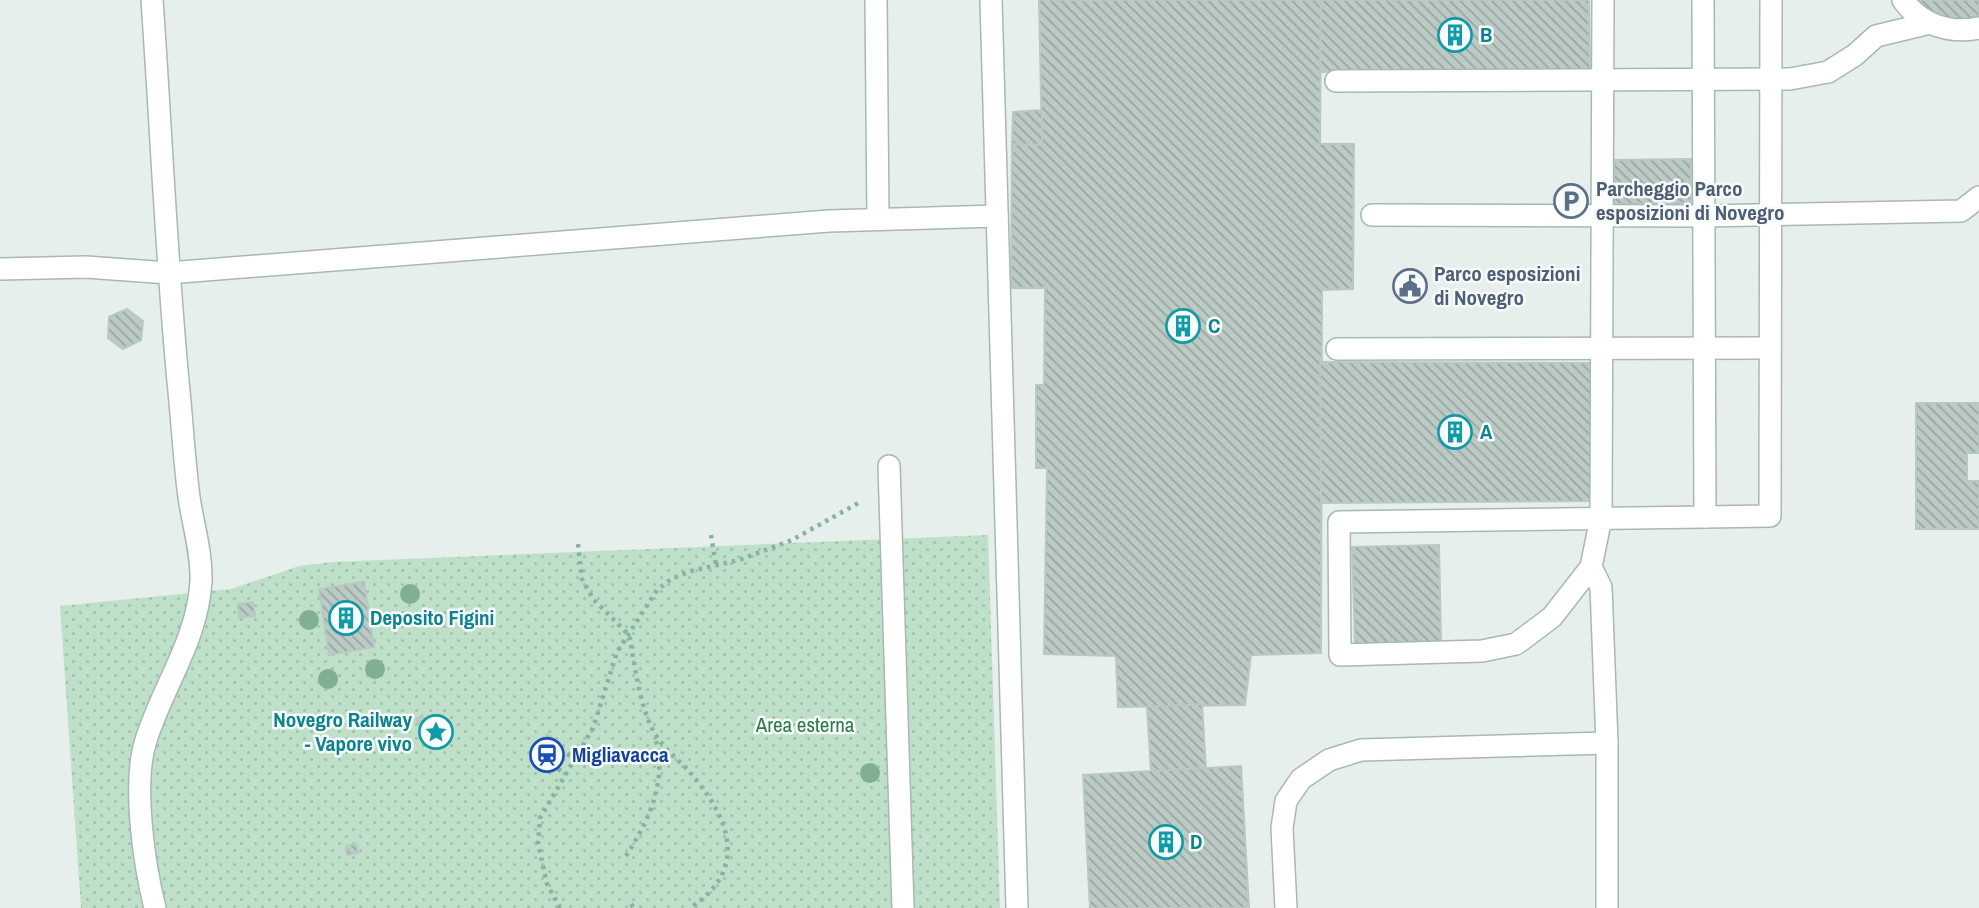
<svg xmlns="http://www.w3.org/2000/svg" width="1979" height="908" font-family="'Archivo Narrow',sans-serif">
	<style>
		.park { fill: url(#park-dots) }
		.building { fill: url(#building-back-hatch); stroke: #b8c9c2; stroke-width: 2 }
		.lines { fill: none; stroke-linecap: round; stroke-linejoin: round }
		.minor-casing { stroke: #a8b8b2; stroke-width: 24 }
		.path { stroke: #86b3a5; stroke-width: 4.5; stroke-dasharray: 3.5 5; stroke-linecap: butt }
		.minor { stroke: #fff; stroke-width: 21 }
		.tree { fill: #80af93 }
		.labels { text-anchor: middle; stroke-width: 5; stroke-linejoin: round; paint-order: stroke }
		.culture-label { font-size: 21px; font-weight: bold; fill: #0d838f; stroke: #f7fbf9; text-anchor: start }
		.service-label { font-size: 21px; font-weight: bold; fill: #4e5e75; stroke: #f7fbf9; text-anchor: start }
		.park-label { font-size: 21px; fill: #2d7a4b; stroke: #f7fbf9 }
		.transit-label { font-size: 21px; font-weight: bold; fill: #164399; stroke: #f7fbf9; text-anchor: start }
	</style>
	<defs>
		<pattern id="park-dots" width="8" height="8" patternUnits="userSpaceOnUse" patternTransform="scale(1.75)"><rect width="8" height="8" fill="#bfe0c8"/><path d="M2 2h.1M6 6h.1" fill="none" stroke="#a4c1ad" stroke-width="1.8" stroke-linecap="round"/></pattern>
		<pattern id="building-back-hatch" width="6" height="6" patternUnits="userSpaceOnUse" patternTransform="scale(1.75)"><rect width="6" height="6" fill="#bbcac4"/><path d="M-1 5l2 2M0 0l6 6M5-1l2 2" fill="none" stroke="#98a6a0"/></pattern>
	</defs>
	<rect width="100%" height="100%" fill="#e6efeb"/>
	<path class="park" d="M988,535L1000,908H81L60,606L231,589L299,566L332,562Z"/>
	<g class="building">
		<path d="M1039,0H1321L1320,144H1354L1353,289L1322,290L1321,653L1251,655L1245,705L1118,707L1116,656L1044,654L1047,468H1036V385H1044L1045,288H1011L1012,144L1042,145Z"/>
		<path d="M1321,0H1589L1590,69L1320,72Z"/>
		<path d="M1913,0H1979V20L1949,21L1929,13Z"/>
		<path d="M1042,110V145L1012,144L1013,112Z"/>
		<path d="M1691,159V203L1614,204V160Z"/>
		<path d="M127,309L143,321L141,340L123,349L108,338L109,317Z"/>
		<path d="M1320,362L1591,363L1590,501L1321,503Z"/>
		<path d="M1916,403H1979V453H1967V481H1979V529H1916Z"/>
		<path d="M1439,545L1441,642L1355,644L1352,547Z"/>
		<path d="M364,582L374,647L329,655L319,589Z"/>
		<path d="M253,602L255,616L239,618L238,604Z"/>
		<path d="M1202,704L1206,768L1151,771L1147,707Z"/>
		<path d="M422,715L426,722L420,726L416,719Z"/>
		<path d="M547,734L560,742L543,769L530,761Z"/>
		<path d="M1241,766L1249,908H1090L1083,775Z"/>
		<path d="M356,844L358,853L347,855L346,846Z"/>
	</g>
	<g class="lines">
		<g class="minor-casing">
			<g id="minor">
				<path d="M152,0C161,127 166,254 178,381C182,419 184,459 189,497C193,525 202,553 201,581C198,639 163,686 146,740C132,783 144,864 155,908"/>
				<path d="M876,0L878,219"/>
				<path d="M991,0L1017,908"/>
				<path d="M1603,0L1601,518L1591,567L1552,617L1516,644L1482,651L1340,655L1339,522L1705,517L1703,0"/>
				<path d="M1903,0C1921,25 1950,34 1979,28"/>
				<path d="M1336,81L1790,79L1828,72L1855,55L1876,36L1930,23"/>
				<path d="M1372,215L1704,216L1961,211L1979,197"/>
				<path d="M0,269L86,267L168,273L829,221L997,216"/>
				<path d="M1337,349L1769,348"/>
				<path d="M889,466L903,908"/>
				<path d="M1705,517L1770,516L1771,0"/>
				<path d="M1591,567L1601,587L1607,743V908"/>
				<path d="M1286,908L1282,828L1286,801L1301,779L1329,760L1361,750L1607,743"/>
			</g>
		</g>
		<g class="path">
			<path d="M711,535L716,565"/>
			<path d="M578,544L582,579L593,599L627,633L630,639C635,667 640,707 654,732C664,750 681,761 693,776C732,822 747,871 690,908"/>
			<path d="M567,754L575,759"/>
			<path d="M558,769L566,774"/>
			<path d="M626,856C649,820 668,781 655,738"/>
			<path d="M631,904L634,908"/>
			<path d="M560,908L547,884L538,843L540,818L593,728L617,652L657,590L671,579L691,571L739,560L792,540L862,501"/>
		</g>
		<use href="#minor" class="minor"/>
	</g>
	<g class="tree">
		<circle cx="410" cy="594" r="10"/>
		<circle cx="309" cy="620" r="10"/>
		<circle cx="375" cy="669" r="10"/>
		<circle cx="328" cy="679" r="10"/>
		<circle cx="870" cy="773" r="10"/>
	</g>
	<defs>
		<g id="building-ring" transform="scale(1.75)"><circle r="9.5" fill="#f7fbf9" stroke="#0f9aa8" stroke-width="1.5"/><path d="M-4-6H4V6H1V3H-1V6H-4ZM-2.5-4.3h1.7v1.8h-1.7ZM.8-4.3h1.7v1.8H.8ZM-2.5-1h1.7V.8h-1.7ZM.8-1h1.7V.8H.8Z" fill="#0f9aa8"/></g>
		<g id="parking-ring" transform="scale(1.75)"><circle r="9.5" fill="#f7fbf9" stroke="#5c6f8a" stroke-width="1.5"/><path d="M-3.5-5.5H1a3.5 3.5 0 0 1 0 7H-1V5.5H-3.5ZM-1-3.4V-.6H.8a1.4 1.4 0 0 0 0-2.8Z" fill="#5c6f8a"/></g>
		<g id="civic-ring" transform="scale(1.75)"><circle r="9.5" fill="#f7fbf9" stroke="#5c6f8a" stroke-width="1.5"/><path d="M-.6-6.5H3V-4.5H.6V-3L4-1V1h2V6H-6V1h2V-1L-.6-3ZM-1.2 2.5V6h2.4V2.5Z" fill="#5c6f8a"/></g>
		<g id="sight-ring" transform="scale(1.75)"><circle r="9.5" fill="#f7fbf9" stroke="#0f9aa8" stroke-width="1.5"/><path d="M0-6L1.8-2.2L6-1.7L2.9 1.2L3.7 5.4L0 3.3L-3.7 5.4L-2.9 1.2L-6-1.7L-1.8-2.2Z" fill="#0f9aa8"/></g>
		<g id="station-ring" transform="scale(1.75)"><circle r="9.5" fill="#f7fbf9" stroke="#1a4fb4" stroke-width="1.5"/><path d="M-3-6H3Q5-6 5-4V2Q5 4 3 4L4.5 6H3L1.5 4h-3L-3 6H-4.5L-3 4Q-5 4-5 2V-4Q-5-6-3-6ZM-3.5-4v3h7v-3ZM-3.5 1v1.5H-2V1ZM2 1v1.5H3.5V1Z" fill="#1a4fb4"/></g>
	</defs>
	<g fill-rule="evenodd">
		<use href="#building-ring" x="1455" y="35"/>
		<use href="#parking-ring" x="1571" y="201"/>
		<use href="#civic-ring" x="1410" y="286"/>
		<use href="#building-ring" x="1183" y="326"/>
		<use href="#building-ring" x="1455" y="432"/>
		<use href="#building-ring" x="346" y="618"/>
		<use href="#sight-ring" x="436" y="732"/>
		<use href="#station-ring" x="547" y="755"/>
		<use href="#building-ring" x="1166" y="842"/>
	</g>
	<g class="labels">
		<g class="culture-label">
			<text x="1480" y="42">B</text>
			<text x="1208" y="333">C</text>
			<text x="1480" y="439">A</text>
			<text x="370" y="625">Deposito Figini</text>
			<text x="412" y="727" text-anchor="end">Novegro Railway<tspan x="412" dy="24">- Vapore vivo</tspan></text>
			<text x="1190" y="849">D</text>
		</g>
		<g class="service-label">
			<text x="1596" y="196">Parcheggio Parco<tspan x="1596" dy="24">esposizioni di Novegro</tspan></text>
			<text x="1434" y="281">Parco esposizioni<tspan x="1434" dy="24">di Novegro</tspan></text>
		</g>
		<g class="park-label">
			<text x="805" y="732">Area esterna</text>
		</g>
		<g class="transit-label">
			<text x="572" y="762">Migliavacca</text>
		</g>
	</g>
</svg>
